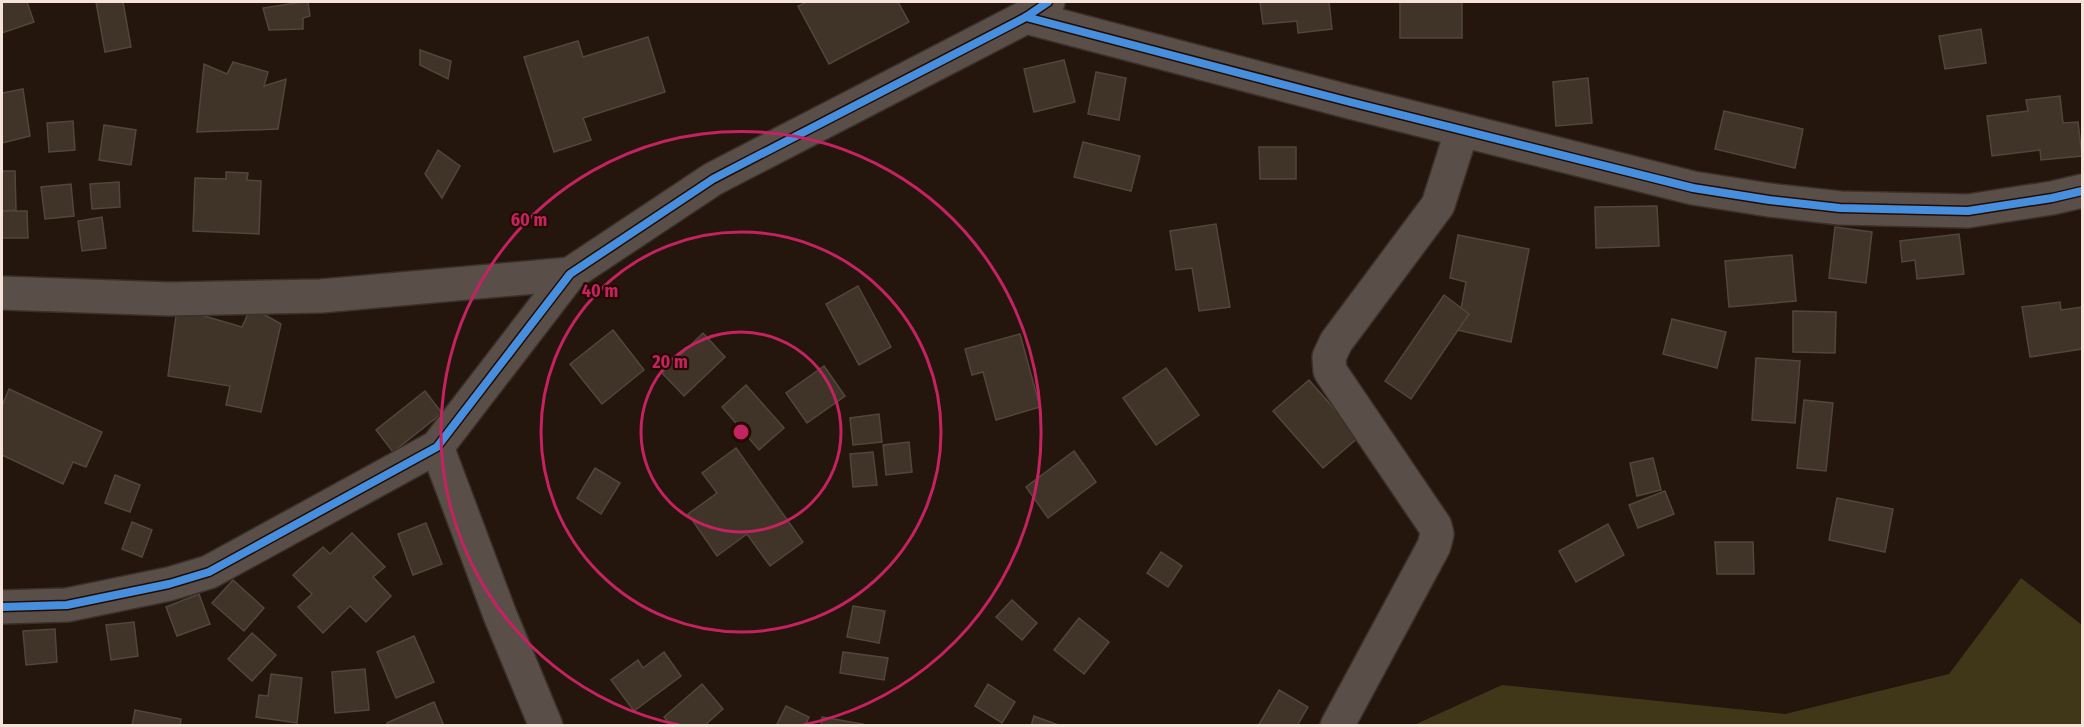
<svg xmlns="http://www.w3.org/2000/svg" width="2084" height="727" font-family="'Fira Sans Condensed',sans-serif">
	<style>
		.green { fill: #403719 }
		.building { fill: #403429; stroke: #51463d; stroke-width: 1.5 }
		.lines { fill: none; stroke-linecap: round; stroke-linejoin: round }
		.minor-casing { stroke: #3b302a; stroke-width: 36 }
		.minor { stroke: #5a4f48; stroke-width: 33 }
		.cycleway-casing { stroke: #230b00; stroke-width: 11 }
		.cycleway { stroke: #468fdf; stroke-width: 8 }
		.ring { fill: none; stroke: #c52261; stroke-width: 3 }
		.centre { fill: #c52261; stroke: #230b00; stroke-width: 3 }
		.ring-label { font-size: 18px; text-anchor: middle; font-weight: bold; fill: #c52261; stroke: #230b00; stroke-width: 4.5; stroke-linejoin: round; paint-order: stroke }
	</style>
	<rect width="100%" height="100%" fill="#24160d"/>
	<path class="green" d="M2021,578L2082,625V725H1414L1502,685L1785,714L1949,674Z"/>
	<g class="building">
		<path d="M2,2H27L34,22L2,33Z"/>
		<path d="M96,2H123L131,47L105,52Z"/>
		<path d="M302,2H308L310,16L303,18V29L269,30L263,8Z"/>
		<path d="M807,2H898L909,22L829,64L798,6Z"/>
		<path d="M1260,2H1329L1332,29L1298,33L1297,21L1263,24Z"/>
		<rect x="1400" y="2" width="62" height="36"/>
		<path d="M1981,29L1986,63L1945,69L1939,36Z"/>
		<path d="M648,37L665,92L583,118L591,140L554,152L524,57L578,41L583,57Z"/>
		<path d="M420,50L451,61L448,79L420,65Z"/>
		<path d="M1064,60L1075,102L1034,112L1024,69Z"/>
		<path d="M233,62L268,72L264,86L286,79L278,129L197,132L204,64L227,74Z"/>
		<path d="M1096,72L1126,78L1119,120L1088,114Z"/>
		<path d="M1588,78L1592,123L1556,126L1553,82Z"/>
		<path d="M23,89L30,136L2,143V93Z"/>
		<path d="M2060,96L2063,123L2078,122L2082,156L2041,160L2040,150L1992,156L1987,116L2028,111L2026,100Z"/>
		<path d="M1724,111L1803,129L1795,168L1715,149Z"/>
		<path d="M73,121L75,150L49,152L47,123Z"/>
		<path d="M104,125L136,130L131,165L99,160Z"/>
		<path d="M1083,142L1140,156L1131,191L1074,177Z"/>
		<path d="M1259,147H1296V179H1260Z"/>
		<path d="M438,150L460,166L442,198L425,174Z"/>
		<path d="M2,171H15L16,210L2,211Z"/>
		<path d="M226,172L248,173L247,180L261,181L259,234L193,231L195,178L226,179Z"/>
		<path d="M119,182L120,207L92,209L90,184Z"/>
		<path d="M71,184L74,216L45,219L41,187Z"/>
		<path d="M1657,206L1659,246L1596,248L1595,207Z"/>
		<path d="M2,211H27L28,238H2Z"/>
		<path d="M102,217L106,248L82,251L78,221Z"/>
		<path d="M1216,224L1230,307L1199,311L1192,268L1176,270L1170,231Z"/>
		<path d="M1835,227L1872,232L1866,283L1829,278Z"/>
		<path d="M1959,234L1964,274L1917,279L1915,260L1902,262L1900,241Z"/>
		<path d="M1458,235L1529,249L1511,342L1457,330L1466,282L1450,278Z"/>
		<path d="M1792,255L1796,301L1729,307L1725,261Z"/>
		<path d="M858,286L891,347L859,365L826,304Z"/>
		<path d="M1444,295L1469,314L1411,399L1385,381Z"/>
		<path d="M2060,302L2061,310L2082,307V349L2030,357L2022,307Z"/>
		<path d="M251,307L281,324L261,412L226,405L230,386L168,376L177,308L242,327Z"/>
		<path d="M1793,311L1836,312L1835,353L1793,352Z"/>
		<path d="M1672,319L1726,332L1717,368L1663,354Z"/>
		<path d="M613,330L644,370L602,404L570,364Z"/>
		<path d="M703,333L725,357L684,396L662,373Z"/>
		<path d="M1020,334L1040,407L996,420L983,372L972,375L965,349Z"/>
		<path d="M1756,358L1800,361L1795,423L1752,420Z"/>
		<path d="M824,366L845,396L807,423L786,393Z"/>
		<path d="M1166,368L1199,415L1156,445L1123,398Z"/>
		<path d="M1309,380L1359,437L1323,468L1273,411Z"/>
		<path d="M746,385L784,428L759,450L722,407Z"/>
		<path d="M9,389L102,432L86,467L73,462L63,484L2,455V406Z"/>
		<path d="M425,391L442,413L393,452L376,430Z"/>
		<path d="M1804,400L1833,403L1826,471L1797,468Z"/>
		<path d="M879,414L882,442L853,445L850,418Z"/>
		<path d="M909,442L912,472L886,475L883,445Z"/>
		<path d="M736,448L803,542L770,566L747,534L717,556L688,514L717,493L702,473Z"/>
		<path d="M1074,451L1096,482L1048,518L1026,487Z"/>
		<path d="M873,452L877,485L853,487L850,454Z"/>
		<path d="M1653,458L1661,490L1637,496L1630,463Z"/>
		<path d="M595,468L620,483L601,514L577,498Z"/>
		<path d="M115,475L140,485L130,512L105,503Z"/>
		<path d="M1665,491L1674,514L1638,528L1629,505Z"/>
		<path d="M1837,498L1893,509L1885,552L1829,540Z"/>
		<path d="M132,522L152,530L142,557L122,549Z"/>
		<path d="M426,523L442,564L413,575L398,534Z"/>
		<path d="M1608,524L1624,555L1576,582L1559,551Z"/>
		<path d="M352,533L385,567L373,577L391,596L366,622L350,606L323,633L298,607L312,594L293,575L323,547L330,554Z"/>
		<path d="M1715,542H1753L1754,574H1717Z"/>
		<path d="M1161,552L1182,566L1168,587L1147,573Z"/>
		<path d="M233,580L264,608L244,631L212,603Z"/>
		<path d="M199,594L210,624L177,636L166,607Z"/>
		<path d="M1012,600L1037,623L1022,640L996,617Z"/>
		<path d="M853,606L885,611L879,643L847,637Z"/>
		<path d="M1079,618L1109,642L1084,674L1054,650Z"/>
		<path d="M134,622L138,656L111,660L106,625Z"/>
		<path d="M55,629L57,662L26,665L23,631Z"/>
		<path d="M252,633L276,655L252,681L228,659Z"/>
		<path d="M414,636L434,682L396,698L377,652Z"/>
		<path d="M664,652L681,676L634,711L611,680L638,660L643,668Z"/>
		<path d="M843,652L888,658L884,680L840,673Z"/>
		<path d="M365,669L369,710L335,713L332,672Z"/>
		<path d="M271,674L302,678L297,723L256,717L259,695L268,696Z"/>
		<path d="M702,684L723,709L704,726H671L664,717Z"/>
		<path d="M988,684L1015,702L1002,723L975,706Z"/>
		<path d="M1279,690L1308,707L1297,726H1258Z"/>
		<path d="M434,702L444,726H388L387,723Z"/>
		<path d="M786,706L809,717L805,726H776Z"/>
		<path d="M135,710L181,719L180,726H132Z"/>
		<path d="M1034,716L1061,726H1031Z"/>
		<path d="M822,717L863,724L862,726H821Z"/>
	</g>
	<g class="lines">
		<g class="minor-casing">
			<g id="minor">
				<path d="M1026,17L1350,102L1693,188L1769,200L1840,208L1968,211L2052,198L2082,191"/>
				<path d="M2,293L169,299L321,296L570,274"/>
				<path d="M437,447L500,615L546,726"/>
				<path d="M2,607L67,605L169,584L209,572L437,447L570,274L713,179L1026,17L1048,2"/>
				<path d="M1337,726L1434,546L1437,534L1435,526L1330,371L1329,357L1336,342L1438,205L1462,130"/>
			</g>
		</g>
		<use href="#minor" class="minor"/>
		<g class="cycleway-casing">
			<g id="cycleway">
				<path d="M1026,17L1350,102L1693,188L1769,200L1840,208L1968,211L2052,198L2082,191"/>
				<path d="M2,607L67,605L169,584L209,572L437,447L570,274L713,179L1026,17L1048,2"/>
			</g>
		</g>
		<use href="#cycleway" class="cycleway"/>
	</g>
	<g class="ring">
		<circle cx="741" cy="432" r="100"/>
		<circle cx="741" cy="432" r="200"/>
		<path d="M679 725A300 300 0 1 1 803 725"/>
	</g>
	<circle cx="741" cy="432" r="9" class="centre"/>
	<g class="ring-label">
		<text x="529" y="226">60 m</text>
		<text x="600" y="297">40 m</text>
		<text x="670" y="368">20 m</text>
	</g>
	<rect width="2084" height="727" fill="none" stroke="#f5e3d9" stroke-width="6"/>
</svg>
